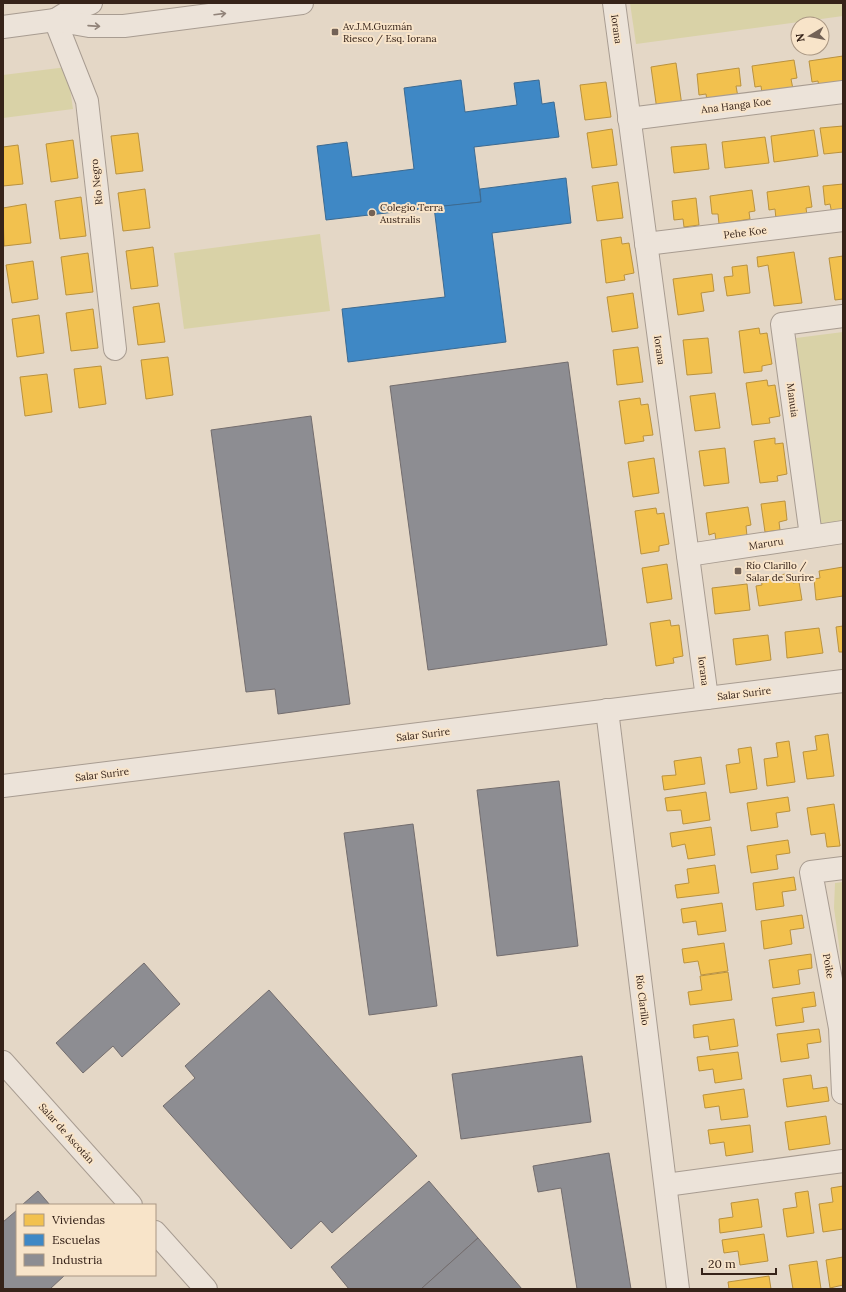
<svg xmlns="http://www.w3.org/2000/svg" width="846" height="1292" font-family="Lora,serif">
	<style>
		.green { fill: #d9d2a7 }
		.homes { fill: #f2c14e; stroke: #ba923e }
		.schools { fill: #3f88c5; stroke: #3c6a91 }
		.industry { fill: #8d8d92; stroke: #736d6e }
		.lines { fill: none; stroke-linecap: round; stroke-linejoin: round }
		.minor-casing { stroke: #a89c91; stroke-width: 24 }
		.minor { stroke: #ece3d9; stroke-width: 22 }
		.oneway { stroke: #918379 }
		.poi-dot { fill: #736256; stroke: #f8e4c9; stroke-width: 1.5 }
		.labels { text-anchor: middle; stroke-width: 4; stroke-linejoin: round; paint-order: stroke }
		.poi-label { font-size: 10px; fill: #362319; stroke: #f8e4c9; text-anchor: start }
		.street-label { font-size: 10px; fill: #362319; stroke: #f8e4c9 }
	</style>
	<rect width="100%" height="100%" fill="#e4d7c6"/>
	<g class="green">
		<path d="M630,3H843V16L636,44Z"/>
		<path d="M67,67L73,109L3,118V75Z"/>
		<path d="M320,234L330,311L184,329L174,253Z"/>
		<path d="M843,332V522L820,525L796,338Z"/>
		<path d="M843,882V975L834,908L835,883Z"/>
	</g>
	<g class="homes">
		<path d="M843,56V85L819,88L818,81L812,82L809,61Z"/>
		<path d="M794,60L797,78L791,79L793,89L762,93L761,86L755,87L752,66Z"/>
		<path d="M676,63L682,106L657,110L651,67Z"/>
		<path d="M739,68L741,86H736L738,97L707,101L706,94L699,95L697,74Z"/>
		<path d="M606,82L611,117L585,120L580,85Z"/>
		<path d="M843,126V152L824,154L820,128Z"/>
		<path d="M612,129L617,165L592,168L587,133Z"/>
		<path d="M814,130L818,156L774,162L771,136Z"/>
		<path d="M138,133L143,171L116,174L111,136Z"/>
		<path d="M765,137L769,163L725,168L722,142Z"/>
		<path d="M73,140L78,178L51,182L46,144Z"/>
		<path d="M706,144L709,169L674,173L671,147Z"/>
		<path d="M18,145L23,184L3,186V147Z"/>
		<path d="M618,182L623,218L597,221L592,186Z"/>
		<path d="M843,184V212L832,214L830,204L825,205L823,186Z"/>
		<path d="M809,186L812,207L806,208L807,215L776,219L775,209L769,210L767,192Z"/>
		<path d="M145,189L150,228L123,231L118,193Z"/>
		<path d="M752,190L755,211L749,212L750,219L719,224L718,214H712L710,196Z"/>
		<path d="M81,197L86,236L60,239L55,201Z"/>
		<path d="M696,198L699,225L684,227L683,219L674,220L672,201Z"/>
		<path d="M26,204L31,243L4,246L3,208Z"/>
		<path d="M621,237L622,244L629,243L634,273L624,275L625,280L606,283L601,240Z"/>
		<path d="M153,247L158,286L131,289L126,251Z"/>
		<path d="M794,252L802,303L774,306L768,265L758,267L757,257Z"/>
		<path d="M88,253L93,292L66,295L61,257Z"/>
		<path d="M843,256V299L835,300L829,258Z"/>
		<path d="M33,261L38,299L12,303L6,265Z"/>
		<path d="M747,265L750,293L727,296L724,277L733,276L732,267Z"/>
		<path d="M712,274L714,291L701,293L704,311L678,315L673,279Z"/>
		<path d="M633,293L638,328L612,332L607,297Z"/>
		<path d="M159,303L165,342L138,345L133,307Z"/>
		<path d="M93,309L98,348L71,351L66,313Z"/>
		<path d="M39,315L44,353L17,357L12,319Z"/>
		<path d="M759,328L760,334L767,333L772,364L762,366V371L744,373L739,331Z"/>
		<path d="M708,338L712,373L687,375L683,340Z"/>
		<path d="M638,347L643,382L617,385L613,350Z"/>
		<path d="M168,357L173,395L146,399L141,360Z"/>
		<path d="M101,366L106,404L79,408L74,369Z"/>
		<path d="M47,374L52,412L25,416L20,377Z"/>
		<path d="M767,380L768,386L775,385L780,416L769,418L770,423L752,425L746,383Z"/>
		<path d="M715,393L720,428L695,431L690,396Z"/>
		<path d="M640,398L641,405L648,404L653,435L643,436L644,441L625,444L619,401Z"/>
		<path d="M775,438V444L783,443L787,474L777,476L778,481L760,483L754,441Z"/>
		<path d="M725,448L729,483L704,486L699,451Z"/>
		<path d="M654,458L659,493L633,497L628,462Z"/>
		<path d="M785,501L787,520L779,522L780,530L765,532L761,504Z"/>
		<path d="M748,507L751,525L746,526L747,536L716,541L715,533L709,535L706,513Z"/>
		<path d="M656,508L657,514L664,513L669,544L659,546V551L641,554L635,511Z"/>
		<path d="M667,564L672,599L647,603L642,568Z"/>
		<path d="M843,567V596L816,600L814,579L820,578L819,571Z"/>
		<path d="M792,573L793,583L799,582L802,600L759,606L756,586L762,585L761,578Z"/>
		<path d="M747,584L750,610L715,614L712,588Z"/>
		<path d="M670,620L671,626L679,625L683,656L673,658L674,663L656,666L650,623Z"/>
		<path d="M843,626V652H839L836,627Z"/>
		<path d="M819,628L823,653L787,658L785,632Z"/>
		<path d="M768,635L771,660L736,665L733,639Z"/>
		<path d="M828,734L834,776L807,779L803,752L817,750L815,736Z"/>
		<path d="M789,741L795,782L767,786L764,759L778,757L776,743Z"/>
		<path d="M751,747L757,789L730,793L726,765L740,763L738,749Z"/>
		<path d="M701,757L705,784L664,790L662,776L676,775L674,761Z"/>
		<path d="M706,792L710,820L683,824L681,810L667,811L665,798Z"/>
		<path d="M788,797L790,811L776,813L778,827L751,831L747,803Z"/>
		<path d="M834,804L840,846L827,847L825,833L811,835L807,808Z"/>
		<path d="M711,827L715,855L688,859L685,844L672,847L670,833Z"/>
		<path d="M788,840L790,853L776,855L778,869L751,873L747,846Z"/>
		<path d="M715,865L719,893L677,898L675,885L689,883L687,869Z"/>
		<path d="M794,877L796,890L782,892L784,906L756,910L753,883Z"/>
		<path d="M722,903L726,931L698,935L696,921L683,923L681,909Z"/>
		<path d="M802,915L804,928L790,930L792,944L764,949L761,921Z"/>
		<path d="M724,943L728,971L701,975L698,961L684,963L682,949Z"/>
		<path d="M811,954L812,968L798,970L800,984L773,988L769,960Z"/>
		<path d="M728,972L732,1000L690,1005L688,992L702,990L700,976Z"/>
		<path d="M814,992L816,1006L802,1008L804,1022L776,1026L772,998Z"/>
		<path d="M734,1019L738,1046L710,1050L708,1036L694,1038L693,1025Z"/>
		<path d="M819,1029L821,1042L807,1044L809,1058L781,1062L777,1034Z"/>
		<path d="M738,1052L742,1079L715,1083L713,1069L699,1071L697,1057Z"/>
		<path d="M811,1075L813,1089L827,1087L829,1101L787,1107L783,1079Z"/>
		<path d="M744,1089L748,1117L721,1120L719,1106L705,1108L703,1095Z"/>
		<path d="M826,1116L830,1144L789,1150L785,1122Z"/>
		<path d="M750,1125L753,1152L726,1156L724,1142L710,1144L708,1130Z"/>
		<path d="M843,1186V1229L823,1232L819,1204L833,1202L831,1188Z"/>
		<path d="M808,1191L814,1233L787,1237L783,1209L797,1207L795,1193Z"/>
		<path d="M758,1199L762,1227L720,1233L719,1219L733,1217L731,1203Z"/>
		<path d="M764,1234L768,1261L740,1265L738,1251L724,1253L722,1240Z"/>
		<path d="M843,1257V1285L830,1288L826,1260Z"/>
		<path d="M817,1261L821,1289H793L789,1265Z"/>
		<path d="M769,1276L771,1289H729L728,1282Z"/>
	</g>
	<g class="schools">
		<path d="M461,80L465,112L517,105L514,83L539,80L542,104L554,102L559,137L474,147L481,202L326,220L317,146L347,142L352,177L414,169L404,88Z"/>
		<path d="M566,178L571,223L492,233L506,342L348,362L342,309L445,297L434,207L481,202L480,189Z"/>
	</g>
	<g class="industry">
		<path d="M568,362L607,645L428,670L390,386Z"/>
		<path d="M311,416L350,704L278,714L275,689L246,692L211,430Z"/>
		<path d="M559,781L578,946L497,956L477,790Z"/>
		<path d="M413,824L437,1006L369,1015L344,833Z"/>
		<path d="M144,963L180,1004L122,1057L113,1046L83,1073L56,1043Z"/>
		<path d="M269,990L417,1156L332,1233L321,1221L291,1249L163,1106L195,1078L185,1066Z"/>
		<path d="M582,1056L591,1122L461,1139L452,1074Z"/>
		<path d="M609,1153L631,1289H577L561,1188L538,1192L533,1166Z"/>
		<path d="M429,1181L478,1238L421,1289H349L331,1267Z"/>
		<path d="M38,1191L50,1205H22Z"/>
		<path d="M17,1210V1275H65L50,1289H3V1222Z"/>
		<path d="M478,1238L522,1289H421Z"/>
	</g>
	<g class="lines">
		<g class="minor-casing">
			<g id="minor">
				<path d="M614,3L707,698"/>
				<path d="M55,20L87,101L115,349"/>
				<path d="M55,20L68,12L91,3"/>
				<path d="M3,27L55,20L89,26H124L302,3"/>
				<path d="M629,119L843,92"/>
				<path d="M646,244L843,220"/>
				<path d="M811,536L782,324L843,316"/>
				<path d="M688,555L843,532"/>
				<path d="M607,710L678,1289"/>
				<path d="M3,786L843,681"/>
				<path d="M843,868L811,872L840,1028L843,1093"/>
				<path d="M3,1062L131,1205"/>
				<path d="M666,1185L843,1161"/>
				<path d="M155,1232L206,1289"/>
			</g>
		</g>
		<use href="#minor" class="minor"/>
	</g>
	<defs><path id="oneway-shaft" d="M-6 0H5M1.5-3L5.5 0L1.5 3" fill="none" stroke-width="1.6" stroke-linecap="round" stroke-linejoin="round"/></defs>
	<g class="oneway">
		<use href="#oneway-shaft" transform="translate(220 14) rotate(-7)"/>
		<use href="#oneway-shaft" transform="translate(94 26) rotate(4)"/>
	</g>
	<g class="poi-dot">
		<rect x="331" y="28" width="8" height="8" rx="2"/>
		<circle cx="372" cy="213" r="4"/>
		<rect x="734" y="567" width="8" height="8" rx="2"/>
	</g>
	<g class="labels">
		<g class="poi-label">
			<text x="343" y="30">Av.J.M.Guzmán<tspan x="343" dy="12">Riesco / Esq. Iorana</tspan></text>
			<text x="380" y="211">Colegio Terra<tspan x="380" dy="12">Australis</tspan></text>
			<text x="746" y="569">Río Clarillo /<tspan x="746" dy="12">Salar de Surire</tspan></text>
		</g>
		<g class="street-label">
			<text transform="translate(617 29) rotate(82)" y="4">Iorana</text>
			<text transform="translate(736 105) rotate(-7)" y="4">Ana Hanga Koe</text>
			<text transform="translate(96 182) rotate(-96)" y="4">Río Negro</text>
			<text transform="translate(745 232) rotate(-7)" y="4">Pehe Koe</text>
			<text transform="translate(660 350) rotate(82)" y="4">Iorana</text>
			<text transform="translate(793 400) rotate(82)" y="4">Manuia</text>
			<text transform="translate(766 543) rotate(-9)" y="4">Maruru</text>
			<text transform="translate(704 671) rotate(83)" y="4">Iorana</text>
			<text transform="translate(744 693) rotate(-7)" y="4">Salar Surire</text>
			<text transform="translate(423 734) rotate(-7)" y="4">Salar Surire</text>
			<text transform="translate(102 774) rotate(-7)" y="4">Salar Surire</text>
			<text transform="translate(829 966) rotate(80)" y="4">Poike</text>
			<text transform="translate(643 1000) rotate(83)" y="4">Río Clarillo</text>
			<text transform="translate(67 1133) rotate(48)" y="4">Salar de Ascotán</text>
		</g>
	</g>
	<rect width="846" height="1292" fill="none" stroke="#362319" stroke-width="8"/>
	<rect x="16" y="1204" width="140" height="72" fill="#f8e4c9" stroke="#aa9783"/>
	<rect x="24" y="1214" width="20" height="12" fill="#f2c14e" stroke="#aa9783"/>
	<text x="52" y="1224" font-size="12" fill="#362319">Viviendas</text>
	<rect x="24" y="1234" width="20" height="12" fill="#3f88c5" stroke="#aa9783"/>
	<text x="52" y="1244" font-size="12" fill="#362319">Escuelas</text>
	<rect x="24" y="1254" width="20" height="12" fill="#8d8d92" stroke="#aa9783"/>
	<text x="52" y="1264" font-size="12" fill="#362319">Industria</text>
	<g transform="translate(810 36) rotate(260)"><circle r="19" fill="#f8e4c9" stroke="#aa9783"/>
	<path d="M0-3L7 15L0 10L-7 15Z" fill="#736256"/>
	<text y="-6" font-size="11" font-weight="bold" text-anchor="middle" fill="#362319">N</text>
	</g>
	<path d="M702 1268v6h74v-6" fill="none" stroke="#362319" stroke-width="2"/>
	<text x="708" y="1268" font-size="12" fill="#362319" stroke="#f8e4c9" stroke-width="3" paint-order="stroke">20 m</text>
</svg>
